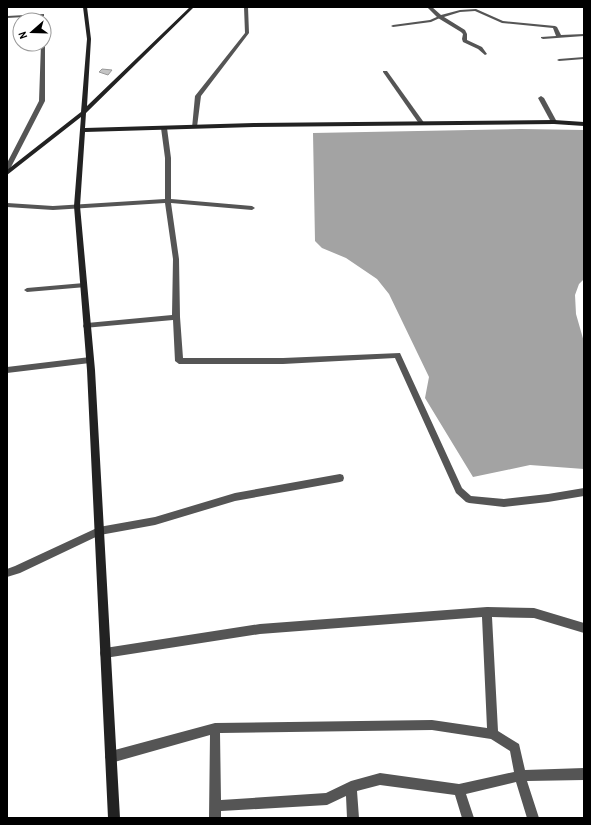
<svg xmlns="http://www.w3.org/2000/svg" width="591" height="825" font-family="'Archivo Narrow',sans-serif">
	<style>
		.water { fill: #a3a3a3 }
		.building { fill: #c4c4c4; stroke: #999 }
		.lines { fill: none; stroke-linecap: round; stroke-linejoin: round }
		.lane { fill: #555; fill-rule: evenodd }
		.street { fill: #555; fill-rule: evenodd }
		.secondary { fill: #222; fill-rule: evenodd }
	</style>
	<rect width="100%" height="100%" fill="#fff"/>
	<path class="water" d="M521,129L584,130V279L579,284L575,295L576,314L584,342V469L530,465L473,477L425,398L429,377L389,294L377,279L346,258L322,248L315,241L313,133Z"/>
	<path class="building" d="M102,69L112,70L108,75L99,72Z"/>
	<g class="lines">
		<path class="lane" d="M439,16L442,17L431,22L393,27L391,26L393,25L430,20Z"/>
		<g class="street">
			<path d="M244,7H248L249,33L201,96L197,127L192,128L195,96L245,33Z"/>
			<path d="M427,7H432L441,15L460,10L476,9L503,21L555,26L557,27L561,35L584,34V36L543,39L541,38V37L556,36L553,28L502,23L475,11L460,12L444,17L465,30L467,34V40L482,47L487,54L485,55L478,49L463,42L462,39L463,34L461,32L438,18Z"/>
			<path d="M44,14V16H42L7,18V16Z"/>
			<path d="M44,43L45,44V101L10,169L7,171V163L39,101L41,44H44Z"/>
			<path d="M584,57V59L559,61L557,60L559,59Z"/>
			<path d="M383,71H387L425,124L424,125H420L383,72Z"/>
			<path d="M541,96L544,98L557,122L556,123L551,122L538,98Z"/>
			<path d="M164,126L167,128L171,158V199L252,206L255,208L252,210L171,203L179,259L180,317L183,358H283L400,353L462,488L471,496L504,499L548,494L584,488V496L548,502L504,507L469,503L466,502L456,493L395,358L283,364H179L175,361L173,320L84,328L83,326L84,324L87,323L172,315L173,259L165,203L53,210L7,207V203L53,206L165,199V158L161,128Z"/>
			<path d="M84,283L87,285L86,287L27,292L24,290L27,288Z"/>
			<path d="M90,357L94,360L90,363L7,373V367Z"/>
			<path d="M340,474L343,475L344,478L343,481L340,482L235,501L155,525L100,535L20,573L7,577V569L15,566L99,527L155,517L235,493Z"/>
			<path d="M487,607L534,608L584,623V633L534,618L492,617L498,731L519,744L525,770L584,768V780L527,781L539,818H527L516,782L466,794L474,818H462L455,795L380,785L357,791L359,818H347L346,796L327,805L221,811V818H209L210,735L111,763L107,761L105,757L107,753L111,751L215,723L432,720L487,728L482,617L260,634L105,658L101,657L100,653L101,649L105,648L260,624ZM432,730L491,739L510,751L514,772L459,784L380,773L351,781L326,793L221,800L220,733Z"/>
		</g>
		<path class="secondary" d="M83,7H87L91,39L87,106L190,7H197L193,8L86,113L85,128L254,123L554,120L584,122V126L554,124L254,127L85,132L80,206L95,370L120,818H108L87,370L74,206L81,117L7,175V170L81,112L87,39Z"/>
	</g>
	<rect width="591" height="825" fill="none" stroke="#000000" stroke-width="16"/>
	<g transform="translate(32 32) rotate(250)"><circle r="19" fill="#ffffff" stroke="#999999"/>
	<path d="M0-3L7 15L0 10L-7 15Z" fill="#000000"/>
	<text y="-6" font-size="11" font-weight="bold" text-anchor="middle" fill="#000000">N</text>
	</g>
</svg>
